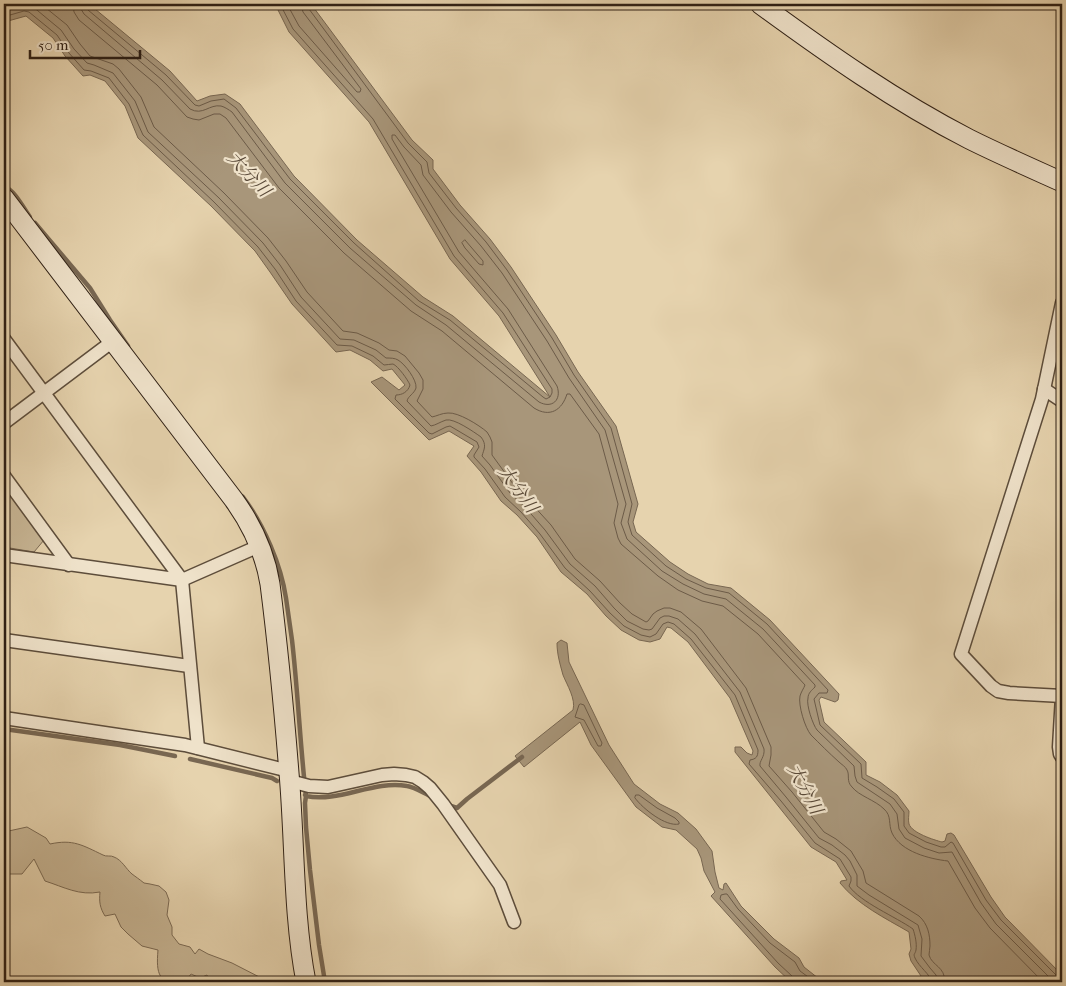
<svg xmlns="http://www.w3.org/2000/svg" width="1066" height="986" font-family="'IM FELL French Canon','Noto Serif JP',serif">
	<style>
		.green { fill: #c7b594; stroke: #7b6a54 }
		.water { fill: #a8967a; stroke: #786752 }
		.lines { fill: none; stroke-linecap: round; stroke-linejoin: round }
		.shore { stroke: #6c5b48; stroke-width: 1 }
		.stream { stroke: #786752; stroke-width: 4.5 }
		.street-casing { stroke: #5d4d3b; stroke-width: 15 }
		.secondary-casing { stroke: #2f2015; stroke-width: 21 }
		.street { stroke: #efe2ca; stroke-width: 12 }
		.secondary { stroke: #efe2ca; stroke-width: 19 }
		.labels { text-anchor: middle; stroke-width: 4.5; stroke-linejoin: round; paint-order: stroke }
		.water-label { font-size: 18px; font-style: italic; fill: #594938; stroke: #efe2ca }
	</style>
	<rect width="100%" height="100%" fill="#e6d3ae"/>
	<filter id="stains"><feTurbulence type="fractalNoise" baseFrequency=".004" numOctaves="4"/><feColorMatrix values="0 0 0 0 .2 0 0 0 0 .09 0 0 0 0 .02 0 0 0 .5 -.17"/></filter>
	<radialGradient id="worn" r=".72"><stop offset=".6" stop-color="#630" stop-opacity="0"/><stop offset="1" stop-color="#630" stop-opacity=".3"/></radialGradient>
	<g class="green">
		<path d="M4,486L44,540L34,552L4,547Z"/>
		<path d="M27,827L46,838L50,844C73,839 82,845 103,855C106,857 111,855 114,857C122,860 126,869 132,874C136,877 139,879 144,883L150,884L159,886L166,892L169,900L167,915L172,927V935L179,944L190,947L195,954L199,949L208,954L232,963L269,982H210L207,975L200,978L191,974L185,982C158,985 156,974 158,950L142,946L128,934L121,927L115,914L105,916C100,908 99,902 100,892C79,896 64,887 45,881L34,859L22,874H4V832Z"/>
	</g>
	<g class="water">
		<path d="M4,4H89L170,71L197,101L210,96L225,94L240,104L294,176L357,240L423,297L453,316L550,397L499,316L450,259L369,122L289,32L275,4H311L412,140L433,160V169L460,205L490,239L511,267L556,335L578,372L616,426L638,504L633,522L636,532L670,562L688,574L708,584L731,588L770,620L839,694L838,700L835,702L821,697L819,700L824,722L866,762V775L880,782L897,795L909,811C909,815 908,820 909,824C912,833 934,840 942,842L945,841L947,834L951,833L954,835L991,897L1005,917L1062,975V982H929L921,976L911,961L909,954L911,949L909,932C885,918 858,905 840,883L841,881L847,880L836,862L811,847L735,752V747H741L747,753L752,755L753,751L730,698L688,642L671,628L667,627L660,639L650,642L639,640L621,630L606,616L587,594L561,572L537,537L517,515L501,501L481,472L467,456L474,446L449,431L429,440L371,382L382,377L399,390L405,385L392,369L383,371L370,360L350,350L336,352L292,304L270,272L255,251L211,206L138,138L125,106L105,81L90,75L83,76L65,56L53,38L26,16L8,21L4,17Z"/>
		<path d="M561,640L567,643L569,662L609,745L634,784L660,804L678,813L696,829L712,851L715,872L719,888L723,890L724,884L726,883L741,906L774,939L799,958L804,967L823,982H791L775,967L711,896L715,892L704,871L701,858L697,849L676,830L662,827L636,807L591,745L580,722L524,767L515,756L573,710C576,699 567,685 563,675C560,664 557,654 557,643Z"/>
	</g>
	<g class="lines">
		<g class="shore">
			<path d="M41,4L67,25L80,44L90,56L113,64L119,69L141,97L154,127L224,193L268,238L286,261L307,292L343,331L357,333L379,343L389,350L397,351L405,356L419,373L423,380V389L417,401L432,417C437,416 442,413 448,413C458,412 479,425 487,432L490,437L492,442V455L516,488L530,502L551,525L575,559L600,581L620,603L632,614L646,622L648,621L653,614L657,611L664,608H670L681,612L701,629L746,688L771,747V755L769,766L792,792L824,832L836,839L851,851L863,871L866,883L919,916C928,924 930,935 930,946C930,949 929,952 929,955C932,966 945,966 945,982"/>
			<path d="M73,4L74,12L79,20L157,85L187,117L193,119L199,120L214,114H220L226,118L279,188L344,253L411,311L442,331L534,408C550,418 562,410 567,394H570L599,434L618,504L614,523L618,538L621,544L658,576L678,590L702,601L723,606L758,634L805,685C804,688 801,692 800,696C798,705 805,728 811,735C820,744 829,753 839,762C841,764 846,767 847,770C850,775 846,781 852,787C859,796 875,800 884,809C892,816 888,824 892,833C901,852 930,859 948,861L975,908L990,928L1043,982"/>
			<path d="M80,4L81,9L84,14L162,80L190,109C203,116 209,104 221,106C225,107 229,110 232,112L285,183L350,248L416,305L446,325L539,402C552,409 562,400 557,386L508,309L459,252L392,139V135H395L404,147L421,165L423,175L451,212L481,246L502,273L547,341L569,378L605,430L626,504L621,523L627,539L662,571L683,584L704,594L726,599L763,629L815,685V687C812,690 808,693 808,698C806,705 813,725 817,730L854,766L855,776L857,782L890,804L897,814L899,829L905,838L924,848L939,853L952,852L981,903L996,924L1054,982"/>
			<path d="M87,4L88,10L166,75L195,105L199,106L211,101L224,99L236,108L290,179L354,243L419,301L450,320L543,397L546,399L550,397L552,393V389L503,313L454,256L373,119L293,29L280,4"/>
			<path d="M287,4L299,26L357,92H360L361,89L303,12L301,4"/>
			<path d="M307,4L309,9L408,143L427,162L429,173L456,208L486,242L507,270L552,338L574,375L611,428L632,504L628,522L632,535L666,566L686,579L706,588L729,593L767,624L828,690L827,693H819L814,699L820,725L861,764L862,778L877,787L894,799L904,812V826L909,833L926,842L941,847H945L951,842L953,843L986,900L1001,920L1057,976L1062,978"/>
			<path d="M4,7L11,8L25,4L32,6L61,30L74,49L87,63L94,65L113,73L135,101L148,132L219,198L263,243L280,265L301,297L340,339L354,340L376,350L386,358C390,358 395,358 398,360C405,364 417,380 416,388C414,394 408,396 407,401L431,426C436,425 440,422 446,420C454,418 474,432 481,437C487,445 484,449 482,456L490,465L510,493L525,507L545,530L570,564L595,586L614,608L627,621L643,629L649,630L652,629L660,618L664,616H669L678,619L695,634L740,692L764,749C765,757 759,761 760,766L786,797L819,838L832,845L845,855L850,861L857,875V886L869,895L918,925L922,939L921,956L930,968L936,975L938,982"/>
			<path d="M4,14L10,15L24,11L29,12L57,35L69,53L84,70L91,71L109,78L129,104L143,135L214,202L258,247L275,269L296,301L337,345L352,346L373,356L384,365C387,365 390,364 393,364C398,366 408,380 410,385C408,392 402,395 396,395L395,399L429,433L432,434L446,427L450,426L477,442L479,447L474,455V457L485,469L505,497L521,512L540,534L565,568L590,591L610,613L624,626L641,635L650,637L656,634L663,624L668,622L674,624L691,639L735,695L758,750C758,757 756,759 750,760L749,764L781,801L815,843L840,859L851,877V881L849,886C860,902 896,917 913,929C915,935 917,943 916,950C915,955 913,953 915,958C919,967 930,974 932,982"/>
			<path d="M465,240L483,261V265L479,264L465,248L462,243Z"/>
			<path d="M581,704L584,705L602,743L601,746H598L584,720L575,717L579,705Z"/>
			<path d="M636,795H639L657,808L675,818L679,822V824C666,827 643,809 635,798Z"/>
			<path d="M794,982L793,977L778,963L720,899L721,895L725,894H727L738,909L770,943L795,962L800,971L815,982"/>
		</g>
		<g class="stream">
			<path d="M4,186C16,192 22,206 30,217"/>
			<path d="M35,223L90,288L110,320L128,346"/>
			<path d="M243,497C264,525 281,565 286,598C288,612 290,626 292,640C298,692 300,744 306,796C339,803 373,780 407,786C415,787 425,794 432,797"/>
			<path d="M4,729L120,745L175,756"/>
			<path d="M190,759L272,778L277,781"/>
			<path d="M305,795L306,796L305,803L306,827L310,870L319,945L325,982"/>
			<path d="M448,805L457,808L467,799L522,757"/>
		</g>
		<g class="street-casing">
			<g id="street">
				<path d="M1062,303L1042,399L961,654L991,686L998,691L1009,693L1062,696"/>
				<path d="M4,339L182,580L198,748"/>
				<path d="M1044,389L1062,401"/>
				<path d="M4,423L113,341"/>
				<path d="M4,476L69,565"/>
				<path d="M4,555L182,580L259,546"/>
				<path d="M4,640L189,666"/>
				<path d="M1062,696L1059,747L1060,754L1062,757"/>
				<path d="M4,718L185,745L289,771"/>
				<path d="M290,781L309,786L328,787L382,775L394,774L406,775L415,777L423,782L430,788L443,804L500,885L514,922"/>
			</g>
		</g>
		<g class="secondary-casing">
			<g id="secondary">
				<path d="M760,4C827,53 895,101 969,139C999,154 1031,168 1062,182"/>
				<path d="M4,198L234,500C252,525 265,553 270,584C278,647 284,710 289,773C295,842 293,915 306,982"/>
			</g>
		</g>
		<use href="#street" class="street"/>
		<use href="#secondary" class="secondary"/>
	</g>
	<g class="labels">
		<g class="water-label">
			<text transform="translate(249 174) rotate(47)" y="6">大分川</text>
			<text transform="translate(518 489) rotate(54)" y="6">大分川</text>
			<text transform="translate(805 789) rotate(62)" y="6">大分川</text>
		</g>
	</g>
	<rect width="1066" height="986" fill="none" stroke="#e6d3ae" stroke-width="20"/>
	<rect x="5" y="5" width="1056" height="976" fill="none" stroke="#2f2015" stroke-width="2.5"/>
	<rect x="10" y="10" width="1046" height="966" fill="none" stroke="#2f2015"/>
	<path d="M30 50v8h110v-8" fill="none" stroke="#2f2015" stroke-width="2.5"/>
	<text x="38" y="50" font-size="15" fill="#2f2015" stroke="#efe2ca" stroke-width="4" paint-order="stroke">50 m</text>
	<rect width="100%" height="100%" filter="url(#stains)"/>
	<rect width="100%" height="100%" fill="url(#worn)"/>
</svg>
